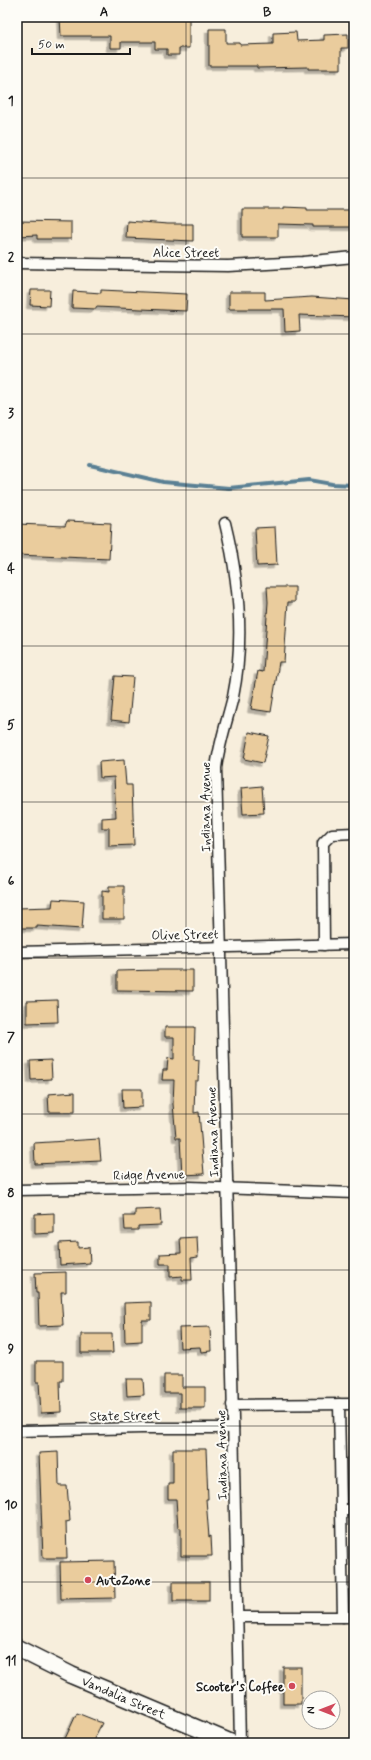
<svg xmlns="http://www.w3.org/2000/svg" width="371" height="1760" font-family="Mynerve,sans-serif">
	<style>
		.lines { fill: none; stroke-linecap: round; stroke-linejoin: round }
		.stream { stroke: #5a8094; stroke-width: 4 }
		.building { fill: #eacc9d; stroke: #1c1c1c; filter: url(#shadow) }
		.street-casing { stroke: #1c1c1c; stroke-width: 13 }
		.primary-casing { stroke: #1c1c1c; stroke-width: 19 }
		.street { stroke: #fdfcf7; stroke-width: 10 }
		.primary { stroke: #fdfcf7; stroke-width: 16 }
		.grid { fill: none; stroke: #1c1c1c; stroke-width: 1; stroke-opacity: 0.55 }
		.poi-dot { fill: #d1495b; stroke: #fdfcf7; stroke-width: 1.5 }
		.labels { text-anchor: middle; stroke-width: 4; stroke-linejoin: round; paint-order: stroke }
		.street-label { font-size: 13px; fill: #1c1c1c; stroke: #fdfcf7 }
		.poi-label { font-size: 13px; font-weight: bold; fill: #1c1c1c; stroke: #fdfcf7; text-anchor: start }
		.neatline { fill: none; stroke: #1c1c1c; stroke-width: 1.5 }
		.grid-label { font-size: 13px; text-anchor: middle; font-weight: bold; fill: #1c1c1c }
	</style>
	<defs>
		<filter id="shadow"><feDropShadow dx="-3.5" dy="3.5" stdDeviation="0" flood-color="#0004"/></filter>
	</defs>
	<rect width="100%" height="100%" fill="#f7eedc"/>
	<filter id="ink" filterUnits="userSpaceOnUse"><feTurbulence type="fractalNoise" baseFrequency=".025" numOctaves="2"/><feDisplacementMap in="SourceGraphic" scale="8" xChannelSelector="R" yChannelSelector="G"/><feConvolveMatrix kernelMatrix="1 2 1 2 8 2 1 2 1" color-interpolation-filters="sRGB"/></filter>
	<g filter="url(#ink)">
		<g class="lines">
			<path class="stream" d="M90,465L163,482L229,488L309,480L332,484L354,485"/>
		</g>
		<g class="building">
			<path d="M60,17H189V48H179V55H167V49H155V42H121V48H110V36H61Z"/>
			<path d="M209,29H226V43H240V45L273,44V33L296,32L297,41L324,40V35L348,34V48H341V69H308V67L257,68V66H209Z"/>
			<path d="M283,207L307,208V210H354V227H313V225L278,224V237H242V209H283Z"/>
			<path d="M17,221L71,222V239H37V235L17,236Z"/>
			<path d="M127,221L168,224H193V241L126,238Z"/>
			<path d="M31,290H50L49,306L30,305Z"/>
			<path d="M101,290L187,294L186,311L96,307V309L72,308L73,291L101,293Z"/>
			<path d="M229,292H265V300L312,297L354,300V317L299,315L300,331L285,332L284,309H229Z"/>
			<path d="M67,521L111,523L109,559L17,555V524L65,526Z"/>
			<path d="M275,527L277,565L257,566L255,528Z"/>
			<path d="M267,587H295V602H288L284,662H279L271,712L251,709L258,671L263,672L268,602Z"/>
			<path d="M115,676L133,677L129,722L111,720Z"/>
			<path d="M249,732L269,736L263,763L244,759Z"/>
			<path d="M124,760L126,785H132L134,845L109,846V828H102V818L116,817L114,777L100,778L99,762Z"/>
			<path d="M262,786L264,813L243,814L241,788Z"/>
			<path d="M109,886H124V919H102V891L109,892Z"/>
			<path d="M53,899L84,901L82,929L37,926V928H19L18,908L52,907Z"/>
			<path d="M160,970H193V991L117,990V971Z"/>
			<path d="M57,1000L58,1022L27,1023V1001Z"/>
			<path d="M165,1027H195L194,1059L199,1060L198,1081H195L194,1113L199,1112L204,1174L182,1175L180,1138H176L173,1104L174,1080H162L163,1070H167L168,1058L174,1059V1037H165Z"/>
			<path d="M51,1060L52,1079L31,1080L30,1061Z"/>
			<path d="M122,1089H142V1107L123,1108Z"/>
			<path d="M75,1092V1112H49L48,1094Z"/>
			<path d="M99,1139L101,1161L35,1164L34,1143Z"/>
			<path d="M160,1209L161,1225L138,1226V1230H125L124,1216H135V1210Z"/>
			<path d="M54,1213V1233L35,1234V1214Z"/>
			<path d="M197,1237L198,1257L191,1258L192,1280H182V1276L170,1277V1264H160V1254L181,1253L180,1238Z"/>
			<path d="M78,1242V1248L89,1247L90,1263L60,1265L59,1243Z"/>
			<path d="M66,1272V1292H61L63,1325L39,1326L38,1293H36L35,1273Z"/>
			<path d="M151,1302V1320H142V1341L125,1342L124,1303Z"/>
			<path d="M210,1327L211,1351L201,1352L200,1347L180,1348L179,1328Z"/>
			<path d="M81,1334H112L113,1353H81Z"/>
			<path d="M36,1361H63V1381H60L61,1412L41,1413L39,1382H36Z"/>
			<path d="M164,1375H182V1387H205V1408H180V1393H164Z"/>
			<path d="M126,1379H143L144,1395L127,1396Z"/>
			<path d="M173,1449H206L208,1499H206L209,1537L211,1536L212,1556H181V1528H178L176,1499H168V1484H173Z"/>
			<path d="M58,1452L59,1486H67L70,1521L66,1522L67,1558H43L39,1453Z"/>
			<path d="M114,1561L115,1598L61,1599L60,1562Z"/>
			<rect x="173" y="1582" width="36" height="19"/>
			<rect x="283" y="1667" width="18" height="37"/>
			<path d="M77,1713L102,1723L92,1743H63Z"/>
		</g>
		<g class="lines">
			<g class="street-casing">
				<g id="street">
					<path d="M17,263L228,266L303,262L354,257"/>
					<path d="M225,523C239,580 245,638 233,697C227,721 219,744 216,768L231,1327L240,1743"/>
					<path d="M324,945L323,843L332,834L354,833"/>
					<path d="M17,952L354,944"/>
					<path d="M17,1190L190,1187L354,1193"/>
					<path d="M339,1404L343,1617"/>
					<path d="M232,1405L354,1404"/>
					<path d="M17,1431L142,1428H233"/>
					<path d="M341,1510H354"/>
					<path d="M237,1617H354"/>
				</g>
			</g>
			<g class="primary-casing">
				<path id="primary" d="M17,1648L71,1675L232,1743"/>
			</g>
			<use href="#street" class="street"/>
			<use href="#primary" class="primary"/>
		</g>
	</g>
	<path class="grid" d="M186,17V1743M17,178H354M17,334H354M17,490H354M17,646H354M17,802H354M17,958H354M17,1114H354M17,1270H354M17,1426H354M17,1582H354"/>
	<g class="poi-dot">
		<circle cx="88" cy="1580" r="4"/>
		<circle cx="292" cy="1686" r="4"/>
	</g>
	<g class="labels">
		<g class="street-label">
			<text x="186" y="257">Alice Street</text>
			<text transform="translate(205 807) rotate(-90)" y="5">Indiana Avenue</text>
			<text transform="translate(185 934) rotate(-1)" y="5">Olive Street</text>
			<text transform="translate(212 1132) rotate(-92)" y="5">Indiana Avenue</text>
			<text transform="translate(149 1174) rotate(-1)" y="5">Ridge Avenue</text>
			<text transform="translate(125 1415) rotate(-1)" y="5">State Street</text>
			<text transform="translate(221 1455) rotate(-91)" y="5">Indiana Avenue</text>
			<text transform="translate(124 1697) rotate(23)" y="5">Vandalia Street</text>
		</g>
		<g class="poi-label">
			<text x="96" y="1585">AutoZone</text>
			<text x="284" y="1691" text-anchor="end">Scooter's Coffee</text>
		</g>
	</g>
	<rect width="371" height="1760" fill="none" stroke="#fdfcf7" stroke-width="44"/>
	<g transform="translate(321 1710) rotate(270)"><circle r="19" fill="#fdfcf7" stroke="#a3a29f"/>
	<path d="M0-3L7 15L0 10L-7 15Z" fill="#d1495b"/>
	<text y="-6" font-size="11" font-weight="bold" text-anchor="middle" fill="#1c1c1c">N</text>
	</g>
	<path d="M32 48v6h98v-6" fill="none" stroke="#1c1c1c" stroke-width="2"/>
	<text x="38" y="48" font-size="12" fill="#1c1c1c" stroke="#fdfcf7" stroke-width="3" paint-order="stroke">50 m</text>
	<rect x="22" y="22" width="327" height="1716" class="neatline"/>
	<g class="grid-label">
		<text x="104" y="16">A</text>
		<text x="267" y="16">B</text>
		<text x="11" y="105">1</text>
		<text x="11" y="261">2</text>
		<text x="11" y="417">3</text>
		<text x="11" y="573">4</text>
		<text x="11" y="729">5</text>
		<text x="11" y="885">6</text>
		<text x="11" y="1041">7</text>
		<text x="11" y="1197">8</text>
		<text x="11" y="1353">9</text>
		<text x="11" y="1509">10</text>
		<text x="11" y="1665">11</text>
	</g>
</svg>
